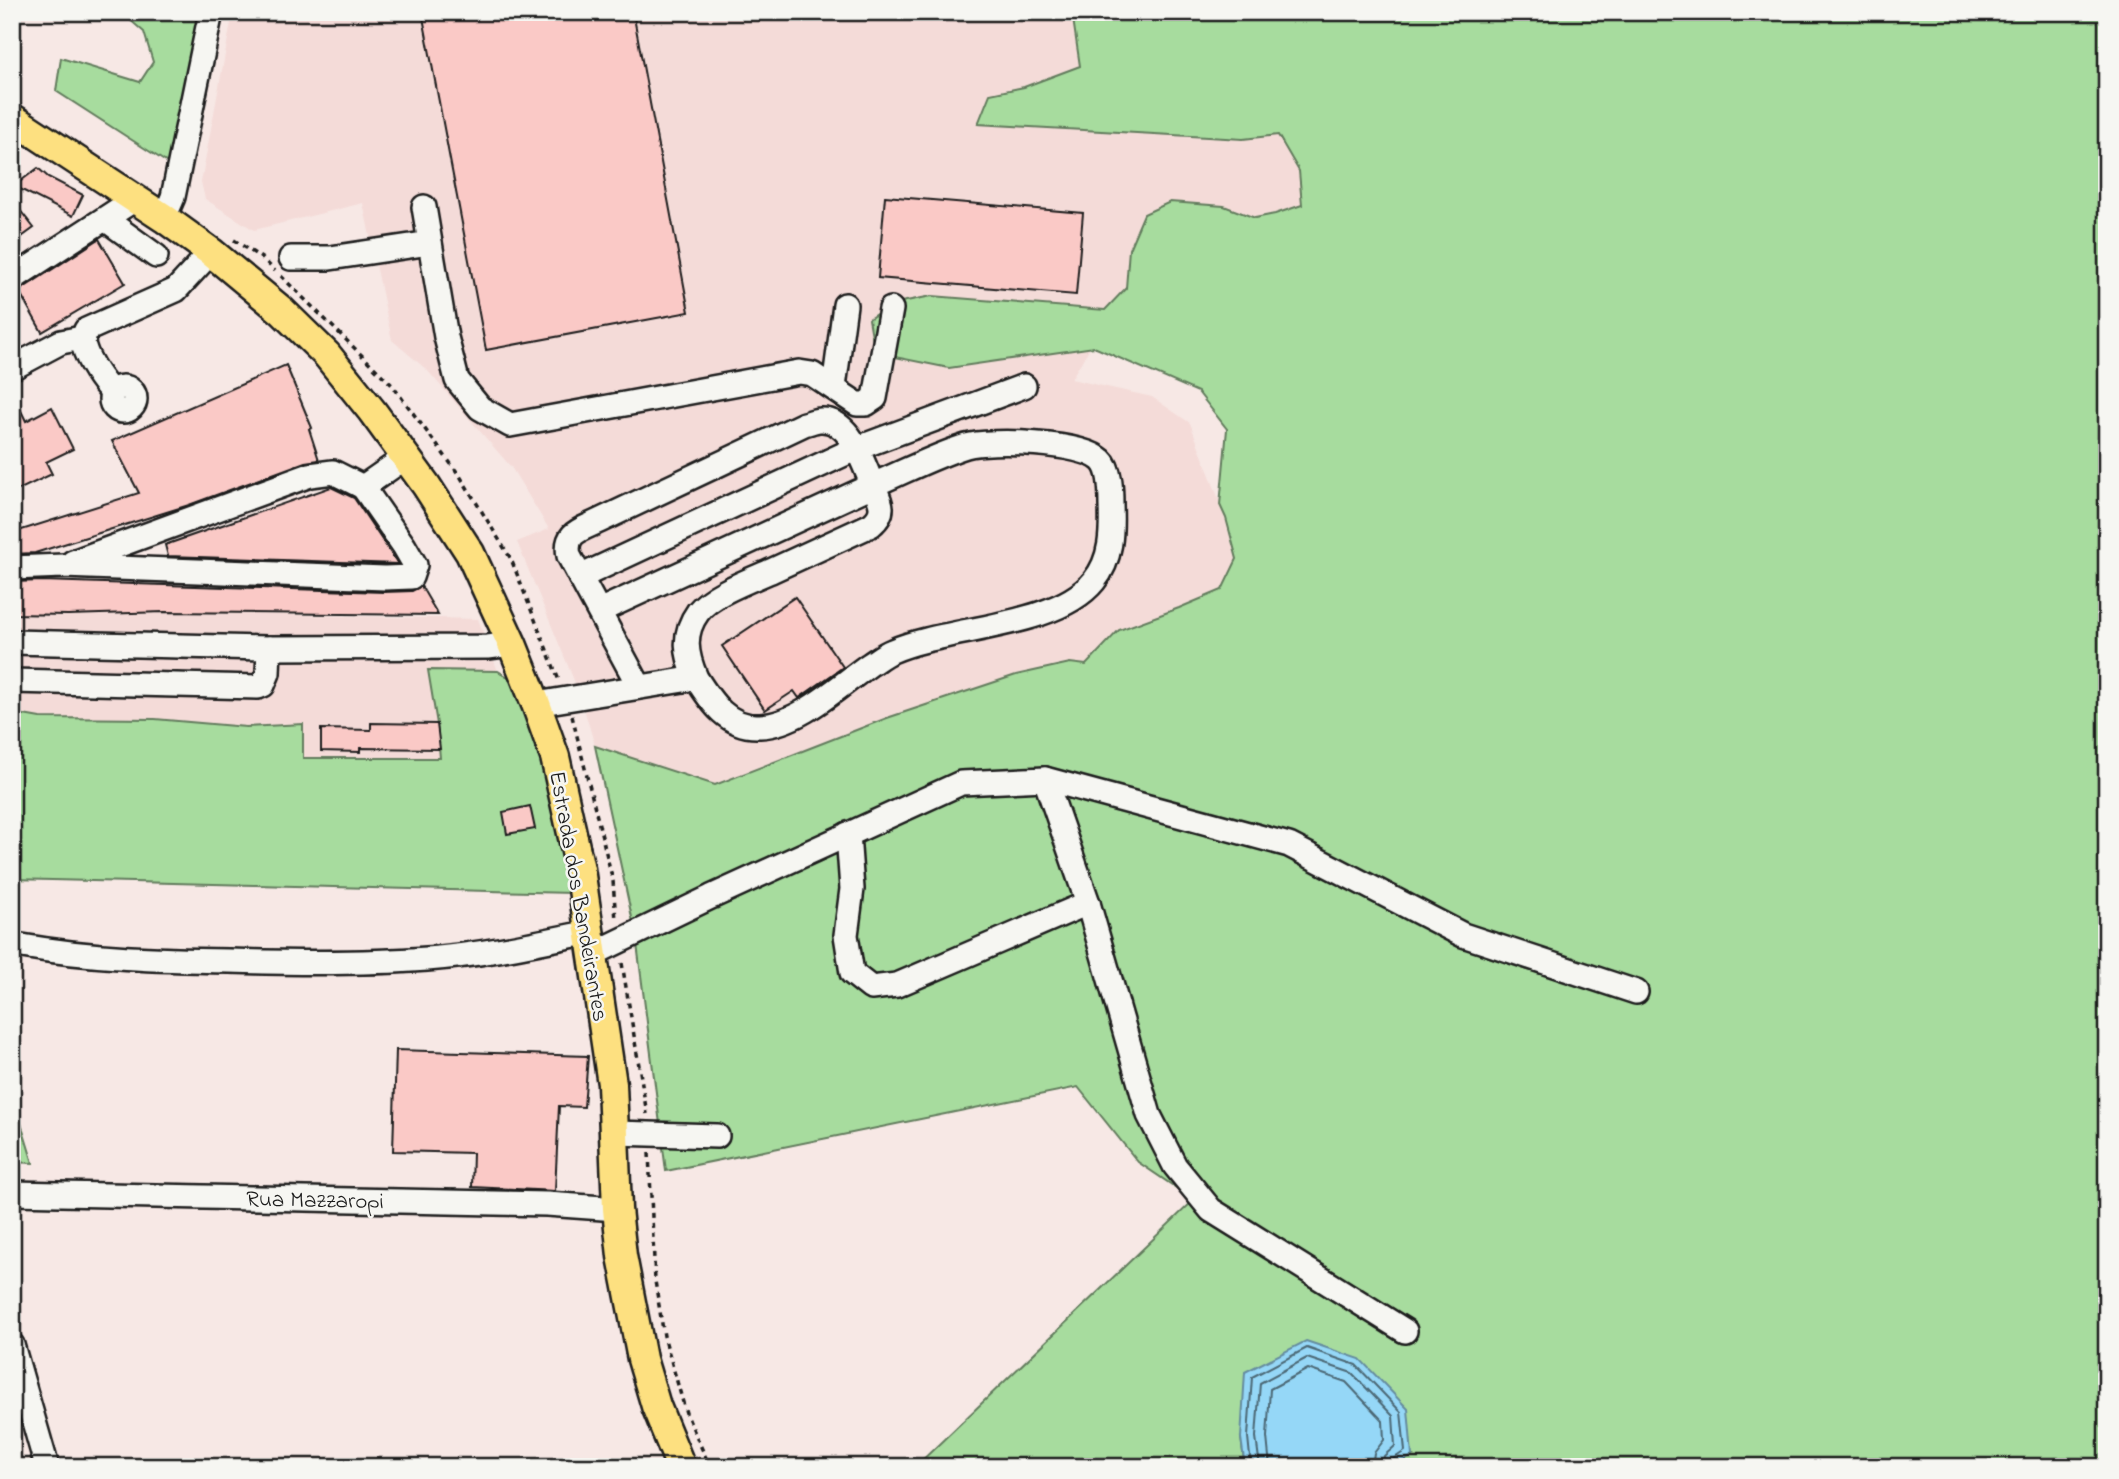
<svg xmlns="http://www.w3.org/2000/svg" width="2119" height="1479" font-family="'Indie Flower',sans-serif">
	<style>
		.built { fill: #f4dbd8 }
		.green { fill: #a7dc9e; stroke: #627c5d; stroke-width: 2 }
		.water { fill: #95d7f7; stroke: #658c9f; stroke-width: 2 }
		.lines { fill: none; stroke-linecap: round; stroke-linejoin: round }
		.shore { stroke: #4c6774; stroke-width: 2 }
		.building { fill: #fac9c6; stroke: #1c1c1c; stroke-width: 2 }
		.minor-casing { stroke: #1c1c1c; stroke-width: 28 }
		.major-casing { stroke: #1c1c1c; stroke-width: 33 }
		.path { stroke: #1c1c1c; stroke-width: 3.5; stroke-dasharray: 5 5; stroke-linecap: butt }
		.minor { stroke: #f6f6f2; stroke-width: 23 }
		.major { stroke: #fde080; stroke-width: 28 }
		.labels { text-anchor: middle; stroke-width: 5; stroke-linejoin: round; paint-order: stroke }
		.street-label { font-size: 23px; fill: #1c1c1c; stroke: #f6f6f2 }
	</style>
	<rect width="100%" height="100%" fill="#f7e8e5"/>
	<filter id="ink" filterUnits="userSpaceOnUse"><feTurbulence type="fractalNoise" baseFrequency=".0143" numOctaves="2"/><feDisplacementMap in="SourceGraphic" scale="14" xChannelSelector="R" yChannelSelector="G"/><feConvolveMatrix kernelMatrix="1 2 1 2 8 2 1 2 1" color-interpolation-filters="sRGB"/></filter>
	<g filter="url(#ink)">
		<g class="built">
			<path d="M233,12H1072L1081,66L1024,87L990,94L979,124L1243,139L1278,135L1299,171L1302,206L1255,218L1224,206L1129,249L1126,288L1071,379L1152,397L1190,423L1226,518L1237,559L1222,590L1179,608L1119,630L1086,665L1070,663L1016,675L887,718L715,785L595,746L580,695L517,542L549,529L511,467L427,370L392,340L363,203L254,230L205,199L201,182Z"/>
			<path d="M164,612L478,619L498,671H429L441,758H303L302,724L246,727L155,719L40,718L12,713V614Z"/>
		</g>
		<g class="green">
			<path d="M121,12H204L169,164L56,91L61,58L140,82L153,62L144,32Z"/>
			<path d="M1072,12H2107V1467H1393L1412,1456L1241,1438L1245,1467H915L1194,1200L1138,1162L1078,1087L666,1171L636,936L595,746L715,785L887,718L1016,675L1070,663L1086,665L1119,630L1179,608L1222,590L1237,559L1226,518L1220,505L1227,429L1198,392L1094,347L949,368L875,353L869,319L891,304L932,296L1105,310L1126,288L1129,249L1144,214L1170,202L1224,206L1255,218L1275,214L1302,205L1299,171L1278,135L1243,139L978,124L990,94L1024,87L1080,66Z"/>
			<path d="M428,670L498,671L516,682L540,745L572,893L12,879V713L40,718L155,719L246,727L303,724V758H440L437,724Z"/>
			<path d="M12,1094L33,1163L12,1162Z"/>
		</g>
		<path class="water" d="M1306,1341L1360,1359L1408,1409L1412,1456L1393,1467H1245L1241,1438L1245,1372Z"/>
		<g class="lines">
			<g class="shore">
				<path d="M1251,1467L1248,1437L1252,1377L1307,1348L1356,1365L1401,1412L1405,1451L1393,1459L1391,1467"/>
				<path d="M1260,1467L1256,1437L1260,1383L1307,1358L1352,1373L1393,1416L1395,1446L1384,1456L1382,1467"/>
				<path d="M1270,1467L1267,1437L1270,1389L1308,1369L1346,1382L1383,1421L1384,1440L1374,1453L1372,1467"/>
			</g>
		</g>
		<g class="building">
			<path d="M422,12H633L689,312L486,350Z"/>
			<path d="M38,168L48,177L83,195L73,216L14,186Z"/>
			<path d="M885,196L1083,213L1076,295L878,278Z"/>
			<path d="M12,200L34,228L12,244Z"/>
			<path d="M99,239L125,283L42,332L19,291Z"/>
			<path d="M286,365L312,428L309,429L319,460L305,462L189,505L35,553L12,554V533L139,493L112,441Z"/>
			<path d="M12,392L26,421L52,407L73,449L46,462L52,474L12,493Z"/>
			<path d="M331,487L354,498L398,564L168,556L165,545Z"/>
			<path d="M43,581L384,592L412,591L421,586L438,615L164,612L68,615L12,614V582Z"/>
			<path d="M795,597L843,667L799,698L794,691L765,710L722,646Z"/>
			<path d="M371,723L437,724L440,749L360,748V752L321,751V729L371,730Z"/>
			<path d="M530,806L535,829L507,834L503,812Z"/>
			<path d="M396,1050L588,1056L584,1107L559,1106L555,1191L472,1187L473,1153L393,1151Z"/>
		</g>
		<g class="lines">
			<g class="minor-casing">
				<g id="minor">
					<path d="M424,207L446,337L457,380L480,408L510,425L799,372L812,374L857,404H866L875,398L891,309"/>
					<path d="M164,218L173,197L211,12"/>
					<path d="M105,219L156,256"/>
					<path d="M291,258H330L430,243"/>
					<path d="M12,279L135,199"/>
					<path d="M12,368L61,342L82,338"/>
					<circle cx="123" cy="399" r="12"/>
					<path d="M834,387L845,305"/>
					<path d="M112,392C102,382 88,361 84,347C82,341 84,336 86,330L176,290L211,252"/>
					<path d="M73,562L310,475L333,472L363,487"/>
					<path d="M12,568L63,566L385,578L411,577L415,565L404,546L363,487L406,457"/>
					<path d="M580,577L855,449L1024,386"/>
					<path d="M599,611L873,485C862,463 851,418 820,420C815,420 809,423 804,424L599,521C581,530 564,532 569,556L639,686"/>
					<path d="M12,642L269,648L488,647L512,644"/>
					<path d="M12,681L258,687L263,685L268,673L269,648"/>
					<path d="M536,704L696,678C711,702 728,728 760,726C798,725 839,686 869,665C877,660 884,654 892,651C947,627 1056,628 1094,581C1112,559 1112,532 1111,505C1111,492 1111,469 1101,460C1082,442 990,439 966,446C934,456 904,472 873,485C881,502 887,512 871,525C838,540 805,555 773,570C751,580 713,593 698,612C682,634 686,655 696,678"/>
					<path d="M1045,779L1088,903L1149,1115L1175,1166L1211,1210L1405,1331"/>
					<path d="M848,834L852,889L846,935L852,973L871,988L897,985L1088,903"/>
					<path d="M22,946C91,958 160,960 229,961C295,963 361,964 427,959C482,955 536,943 590,932"/>
					<path d="M593,954L711,897L961,783L1045,779L1289,845L1463,935L1636,992"/>
					<path d="M615,1133L717,1136"/>
					<path d="M12,1193L547,1204L617,1209"/>
					<path d="M12,1345L47,1467"/>
				</g>
			</g>
			<g class="major-casing">
				<path id="major" d="M12,118L164,218L211,252L282,311L327,355L372,411L426,485L470,553L512,644L536,704L555,757L563,793L580,869L612,1084L617,1209L622,1256L642,1359L656,1406L681,1467"/>
			</g>
			<g class="path">
				<path d="M234,240L263,259L275,271"/>
				<path d="M281,276L392,385L460,476L511,559L560,683"/>
				<path d="M572,716L613,881L616,920"/>
				<path d="M622,963L647,1114"/>
				<path d="M649,1153L655,1281L664,1336L686,1413L710,1467"/>
			</g>
			<use href="#minor" class="minor"/>
			<use href="#major" class="major"/>
		</g>
	</g>
	<g class="labels">
		<g class="street-label">
			<text transform="translate(580 896) rotate(80)" y="8">Estrada dos Bandeirantes</text>
			<text transform="translate(315 1199) rotate(1)" y="8">Rua Mazzaropi</text>
		</g>
	</g>
	<rect width="2119" height="1479" fill="none" stroke="#f6f6f2" stroke-width="42"/>
	<rect x="21" y="21" width="2077" height="1437" fill="none" stroke="#1c1c1c" stroke-width="2.5" filter="url(#ink)"/>
</svg>
